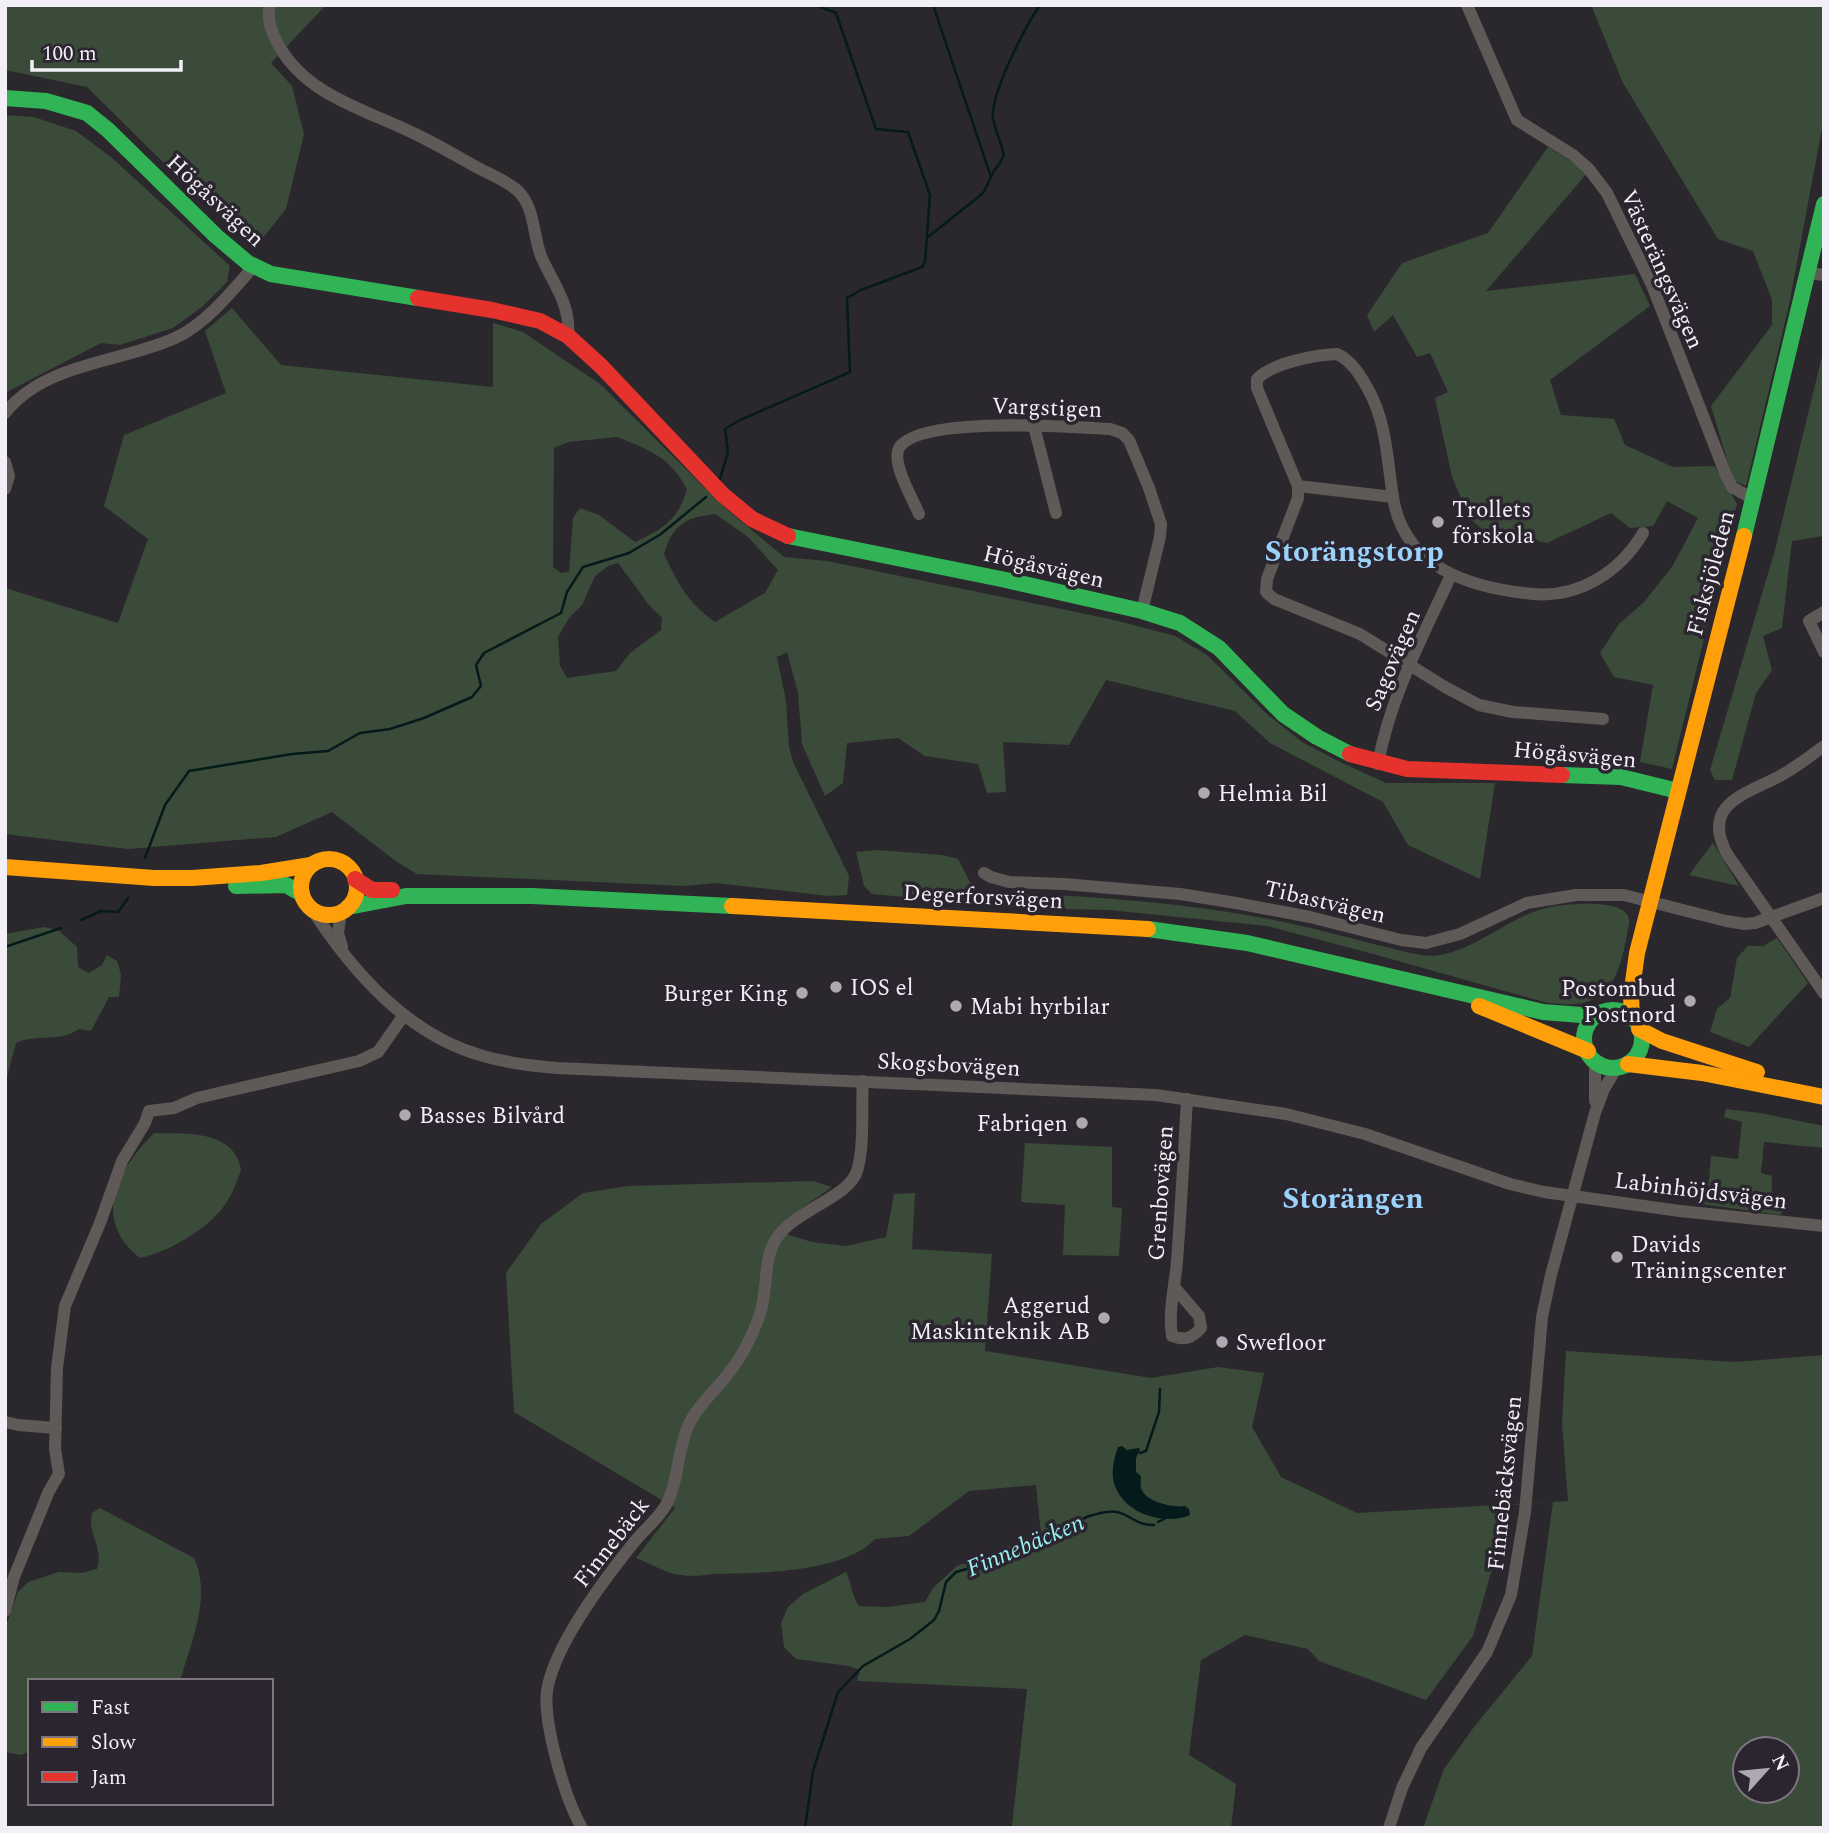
<svg xmlns="http://www.w3.org/2000/svg" width="1829" height="1833" font-family="Spectral,serif">
	<style>
		.green { fill: #3b4b39; fill-rule: evenodd }
		.water { fill: #041a1b }
		.lines { fill: none; stroke-linecap: round; stroke-linejoin: round }
		.stream { stroke: #041a1b; stroke-width: 2.5 }
		.street { stroke: #5f5958; stroke-width: 12 }
		.fast { stroke: #30b455; stroke-width: 16 }
		.slow { stroke: #ff9f0a; stroke-width: 16 }
		.jam { stroke: #e5322d; stroke-width: 16 }
		.poi-dot { fill: #ada9b0; stroke: #2b2530; stroke-width: 2.5 }
		.labels { text-anchor: middle; stroke-width: 7; stroke-linejoin: round; paint-order: stroke }
		.street-label { font-size: 23px; fill: #f3eff6; stroke: #2b2530 }
		.poi-label { font-size: 23px; fill: #f3eff6; stroke: #2b2530; text-anchor: start }
		.water-label { font-size: 24px; font-style: italic; fill: #98f2f2; stroke: #2b2530 }
		.district-label { font-size: 30px; font-weight: bold; fill: #9ad2fa; stroke: #2b2530 }
	</style>
	<rect width="100%" height="100%" fill="#2b282d"/>
	<g class="green">
		<path d="M5,5H326L271,63L292,86L304,134L286,209L258,244L175,174L87,87L5,70Z"/>
		<path d="M1591,5H1824L1823,123L1789,305L1746,486L1733,480L1711,406L1772,325V300L1753,251L1718,239L1623,83Z"/>
		<path d="M5,115L34,117L76,131L111,157L230,266L227,282L203,306L173,328L120,345L101,343L5,393Z"/>
		<path d="M1548,147L1588,172L1486,291L1635,274L1650,306L1550,380L1561,415L1614,419L1625,445L1673,467L1715,466L1737,504L1672,769L1640,762L1653,685L1614,677L1600,653L1619,624L1644,602L1672,567L1698,518L1667,501L1653,526L1630,528L1611,513L1547,543L1482,529L1470,519L1452,477L1435,398L1448,392L1430,353L1417,357L1393,315L1374,332L1367,315L1402,263L1488,233Z"/>
		<path d="M232,308L281,365L493,387V323L523,332L600,384L724,507L784,557L827,561L1110,619L1175,636L1207,655L1268,715L1302,742L1340,762L1386,783H1495L1480,879L1408,845L1383,802L1270,743L1235,711L1106,680L1069,745L1003,742L1006,792L987,793L978,764L925,756L898,738L847,743L843,783L825,796L802,744L798,693L787,652L777,657L786,701L789,747L793,762L849,876L847,895L829,896L716,883L684,886L417,874L397,862L332,812L276,837L128,849L5,834V588L118,623L148,539L104,506L124,435L226,393L205,331ZM617,437C648,449 672,458 687,490C677,521 663,529 635,542L599,515L580,508L573,518L569,572L561,573L553,567L554,448L568,442ZM715,514L748,537L778,570L765,593L715,622C688,603 678,584 664,554C672,526 685,517 715,514ZM618,563L649,605L662,618L661,630L630,653L616,671L567,678L560,666L558,637L569,618L582,605L595,576L608,566Z"/>
		<path d="M1824,348V536L1792,541L1782,628L1763,636L1772,670L1756,693L1732,780H1715L1710,770L1775,550Z"/>
		<path d="M1713,843L1739,886L1689,875Z"/>
		<path d="M878,850L942,855L958,859L971,884L978,892C1075,895 1173,901 1269,919C1307,926 1345,937 1382,946C1400,950 1421,958 1440,955C1479,948 1509,917 1546,908C1563,904 1634,896 1629,924C1619,981 1609,1014 1544,1002L1377,955L1267,926L1109,910L1024,908L872,894L864,886L856,852Z"/>
		<path d="M44,927L58,930L77,947L78,967L89,973L102,965L107,955L117,961L121,974L119,997H109L91,1031L79,1029C59,1043 37,1033 16,1043L5,1084V934Z"/>
		<path d="M1777,938L1808,983L1749,1047L1710,1032L1717,1009L1730,998L1737,958L1748,946H1763Z"/>
		<path d="M1726,1109L1760,1113L1824,1126V1148L1764,1142L1761,1173L1772,1176L1771,1206L1783,1211L1780,1215L1702,1204L1699,1197L1700,1189L1708,1190L1711,1156L1738,1159L1742,1122L1724,1117Z"/>
		<path d="M154,1133C179,1134 219,1130 235,1154C238,1158 240,1165 241,1170C236,1184 231,1198 221,1210C202,1232 168,1252 140,1258C91,1219 117,1170 154,1133Z"/>
		<path d="M1025,1143L1112,1147V1207L1122,1208L1119,1256L1063,1255L1065,1205L1021,1202Z"/>
		<path d="M813,1181L832,1187L789,1217L782,1233L812,1242L846,1246L886,1237L894,1194L915,1193L912,1249L992,1254L985,1351L1151,1378L1218,1367L1264,1373L1252,1427L1281,1477L1357,1513L1568,1501L1562,1423L1566,1351L1734,1362L1824,1355V1828H1423L1444,1769L1474,1727L1532,1656L1553,1502L1510,1505L1473,1636L1426,1700L1319,1661L1308,1649L1245,1635L1201,1660L1189,1755L1236,1784L1231,1828H992L1012,1826L1027,1689L857,1681L860,1670L849,1666L796,1659L784,1647L781,1623L788,1607L803,1594L846,1572C852,1584 851,1595 859,1606L887,1607L925,1602L933,1588L957,1566L1041,1534L1036,1485L969,1491L909,1536L875,1539C844,1573 758,1573 714,1574C704,1575 692,1577 681,1575C667,1574 650,1563 636,1558L675,1508L514,1412L506,1273L541,1224L583,1193L628,1186ZM1745,1749H1787V1791H1745Z"/>
		<path d="M100,1508L194,1558C212,1597 191,1642 180,1681H30V1751L21,1755L5,1752V1628L18,1592L28,1582L59,1572L82,1573L97,1569C104,1546 87,1535 92,1513Z"/>
	</g>
	<path class="water" d="M1122,1446L1127,1450L1139,1448L1140,1450L1136,1458V1472L1141,1476C1141,1480 1140,1484 1141,1488C1145,1502 1173,1508 1185,1506L1189,1509L1190,1515C1165,1526 1125,1514 1115,1486C1110,1473 1114,1459 1118,1447Z"/>
	<g class="lines">
		<g class="stream">
			<path d="M933,5L991,177"/>
			<path d="M928,237L982,194C988,187 989,178 994,171C998,166 1001,162 1004,155C1001,143 995,130 993,118C990,95 1026,25 1040,5"/>
			<path d="M720,479L728,452L725,429L738,421L850,372L847,298L861,290L922,267L925,262L930,195L908,132L876,129L836,13L815,5"/>
			<path d="M145,858L165,805L189,771L292,754L328,751L360,733L390,729L424,718L472,697L481,686L476,665L484,653L561,613L567,592L583,567L629,553L661,534L706,497"/>
			<path d="M81,920L101,911L118,912L128,898"/>
			<path d="M5,947L61,928"/>
			<path d="M1140,1453L1146,1451L1159,1412L1160,1389"/>
			<path d="M1158,1522L1164,1519"/>
			<path d="M805,1828L813,1771L838,1692L863,1666L910,1639L934,1620L939,1611L946,1582L956,1572L984,1564L1089,1516C1098,1514 1108,1510 1117,1512C1131,1515 1135,1525 1154,1525"/>
		</g>
		<g class="street">
			<path d="M270,5C266,20 272,33 279,46C307,95 363,109 411,132C435,143 458,157 482,170C494,176 508,182 518,191C535,207 533,236 541,256C553,284 571,304 568,336"/>
			<path d="M1467,5L1517,120L1573,155L1588,168L1607,193L1652,285L1726,475L1732,487L1753,499"/>
			<path d="M1809,273L1824,275"/>
			<path d="M5,413C46,362 120,363 175,338C206,324 232,291 254,266"/>
			<path d="M1034,426L1056,513"/>
			<path d="M5,462L9,476L5,489"/>
			<path d="M1298,486L1393,497"/>
			<path d="M919,514C913,499 891,463 899,448C919,415 1073,427 1110,429L1122,433L1129,440L1149,488L1161,524L1160,537L1142,611"/>
			<path d="M1824,612L1809,621L1824,652"/>
			<path d="M1603,719L1513,712L1479,705L1445,687L1360,634L1274,599L1266,592L1267,579L1298,498V486L1257,388V379C1272,363 1315,355 1337,354C1352,361 1360,375 1368,389C1387,423 1387,460 1393,497C1404,568 1470,588 1533,594C1579,598 1620,572 1643,533"/>
			<path d="M1824,746C1809,757 1794,769 1778,777C1743,795 1701,805 1727,854L1824,993"/>
			<path d="M1378,764C1390,697 1423,636 1451,575"/>
			<path d="M984,873L991,877L1009,882L1064,884L1180,894L1236,903L1310,917L1401,940L1426,943L1460,934L1527,903L1576,895H1624L1726,921L1745,924L1755,923L1824,898"/>
			<path d="M311,908C352,971 407,1035 483,1056C507,1063 532,1066 557,1068L1156,1095L1286,1114L1365,1134L1510,1184L1544,1192L1680,1211L1824,1226"/>
			<path d="M341,911L338,933L342,947"/>
			<path d="M1595,1061V1101"/>
			<path d="M1175,1288L1199,1316L1201,1328C1192,1338 1185,1341 1172,1336C1168,1311 1175,1286 1177,1261C1181,1207 1184,1153 1187,1099"/>
			<path d="M5,1422L18,1425L56,1428"/>
			<path d="M5,1611L14,1577L49,1491L59,1474L55,1449L57,1368L65,1306L100,1223L122,1161L145,1123L149,1111L174,1108L197,1098L359,1061L378,1052L404,1015"/>
			<path d="M582,1828C565,1799 543,1723 547,1691C554,1645 606,1577 635,1541C645,1529 658,1519 666,1505C679,1481 677,1449 689,1424C698,1405 716,1390 728,1374C742,1357 753,1334 760,1314C768,1291 763,1262 775,1241C791,1211 849,1198 857,1171C865,1145 861,1108 863,1081"/>
			<path d="M1389,1828L1402,1788L1421,1748L1487,1652L1511,1595L1525,1512L1542,1317L1551,1275L1595,1113L1604,1089L1616,1069"/>
		</g>
		<g class="fast">
			<path d="M5,98L46,101L87,113L108,130L216,236L248,263L271,274L418,298"/>
			<path d="M788,536L1006,580L1142,611L1180,623L1219,648L1283,714L1317,737L1350,754"/>
			<path d="M1744,536L1824,204"/>
			<path d="M1562,775L1621,777L1678,791"/>
			<path d="M236,886L286,885L302,894"/>
			<path d="M348,907L406,896H532L732,906"/>
			<path d="M1148,929L1247,943L1543,1012L1594,1016"/>
			<circle cx="1613" cy="1039" r="29"/>
		</g>
		<g class="slow">
			<circle cx="329" cy="887" r="28"/>
			<path d="M5,867L154,878H192L261,873L311,865"/>
			<path d="M732,906L1148,929"/>
			<path d="M1479,1006L1588,1051"/>
			<path d="M1632,1018L1631,996L1637,953L1744,536"/>
			<path d="M1639,1029L1662,1041L1757,1072"/>
			<path d="M1628,1064L1702,1073L1824,1097"/>
		</g>
		<g class="jam">
			<path d="M418,298L492,310L540,321L568,336L601,366L723,495L752,519L788,536"/>
			<path d="M1350,754L1407,769L1562,775"/>
			<path d="M355,879L372,890H392"/>
		</g>
	</g>
	<g class="poi-dot">
		<circle cx="1438" cy="522" r="7"/>
		<circle cx="1204" cy="793" r="7"/>
		<circle cx="836" cy="987" r="7"/>
		<circle cx="802" cy="993" r="7"/>
		<circle cx="1690" cy="1001" r="7"/>
		<circle cx="956" cy="1006" r="7"/>
		<circle cx="405" cy="1115" r="7"/>
		<circle cx="1082" cy="1123" r="7"/>
		<circle cx="1617" cy="1257" r="7"/>
		<circle cx="1104" cy="1318" r="7"/>
		<circle cx="1222" cy="1342" r="7"/>
	</g>
	<g class="labels">
		<g class="street-label">
			<text transform="translate(216 200) rotate(43)" y="8">Högåsvägen</text>
			<text transform="translate(1663 269) rotate(66)" y="8">Västerängsvägen</text>
			<text transform="translate(1047 407) rotate(2)" y="8">Vargstigen</text>
			<text transform="translate(1044 566) rotate(13)" y="8">Högåsvägen</text>
			<text transform="translate(1710 573) rotate(-75)" y="8">Fisksjöleden</text>
			<text transform="translate(1392 660) rotate(-67)" y="8">Sagovägen</text>
			<text transform="translate(1575 754) rotate(5)" y="8">Högåsvägen</text>
			<text transform="translate(983 896) rotate(3)" y="8">Degerforsvägen</text>
			<text transform="translate(1325 901) rotate(13)" y="8">Tibastvägen</text>
			<text transform="translate(949 1064) rotate(3)" y="8">Skogsbovägen</text>
			<text transform="translate(1701 1190) rotate(7)" y="8">Labinhöjdsvägen</text>
			<text transform="translate(1160 1193) rotate(-86)" y="8">Grenbovägen</text>
			<text transform="translate(1504 1483) rotate(-84)" y="8">Finnebäcksvägen</text>
			<text transform="translate(611 1542) rotate(-52)" y="8">Finnebäck</text>
		</g>
		<g class="poi-label">
			<text x="1452" y="517">Trollets<tspan x="1452" dy="26">förskola</tspan></text>
			<text x="1218" y="801">Helmia Bil</text>
			<text x="850" y="995">IOS el</text>
			<text x="1676" y="996" text-anchor="end">Postombud<tspan x="1676" dy="26">Postnord</tspan></text>
			<text x="788" y="1001" text-anchor="end">Burger King</text>
			<text x="970" y="1014">Mabi hyrbilar</text>
			<text x="419" y="1123">Basses Bilvård</text>
			<text x="1068" y="1131" text-anchor="end">Fabriqen</text>
			<text x="1631" y="1252">Davids<tspan x="1631" dy="26">Träningscenter</tspan></text>
			<text x="1090" y="1313" text-anchor="end">Aggerud<tspan x="1090" dy="26">Maskinteknik AB</tspan></text>
			<text x="1236" y="1350">Swefloor</text>
		</g>
		<g class="water-label">
			<text transform="translate(1025 1545) rotate(-23)" y="8">Finnebäcken</text>
		</g>
		<g class="district-label">
			<text x="1354" y="561">Storängstorp</text>
			<text x="1353" y="1208">Storängen</text>
		</g>
	</g>
	<rect width="1829" height="1833" fill="none" stroke="#f3eff6" stroke-width="14"/>
	<rect x="28" y="1679" width="245" height="126" fill="#2b2530" stroke="#7b767f" stroke-width="2"/>
	<rect x="42" y="1702" width="35" height="10" fill="#30b455" stroke="#7b767f" stroke-width="2"/>
	<text x="91" y="1714" font-size="21" fill="#f3eff6">Fast</text>
	<rect x="42" y="1737" width="35" height="10" fill="#ff9f0a" stroke="#7b767f" stroke-width="2"/>
	<text x="91" y="1749" font-size="21" fill="#f3eff6">Slow</text>
	<rect x="42" y="1772" width="35" height="10" fill="#e5322d" stroke="#7b767f" stroke-width="2"/>
	<text x="91" y="1784" font-size="21" fill="#f3eff6">Jam</text>
	<g transform="translate(1766 1770) rotate(63)"><circle r="33" fill="#2b2530" stroke="#7b767f" stroke-width="2"/>
	<path d="M0-5L12 26L0 18L-12 26Z" fill="#ada9b0"/>
	<text y="-10" font-size="19" font-weight="bold" text-anchor="middle" fill="#f3eff6">N</text>
	</g>
	<path d="M32 60v10h149v-10" fill="none" stroke="#f3eff6" stroke-width="3.5"/>
	<text x="42" y="60" font-size="21" fill="#f3eff6" stroke="#2b2530" stroke-width="5" paint-order="stroke">100 m</text>
</svg>
